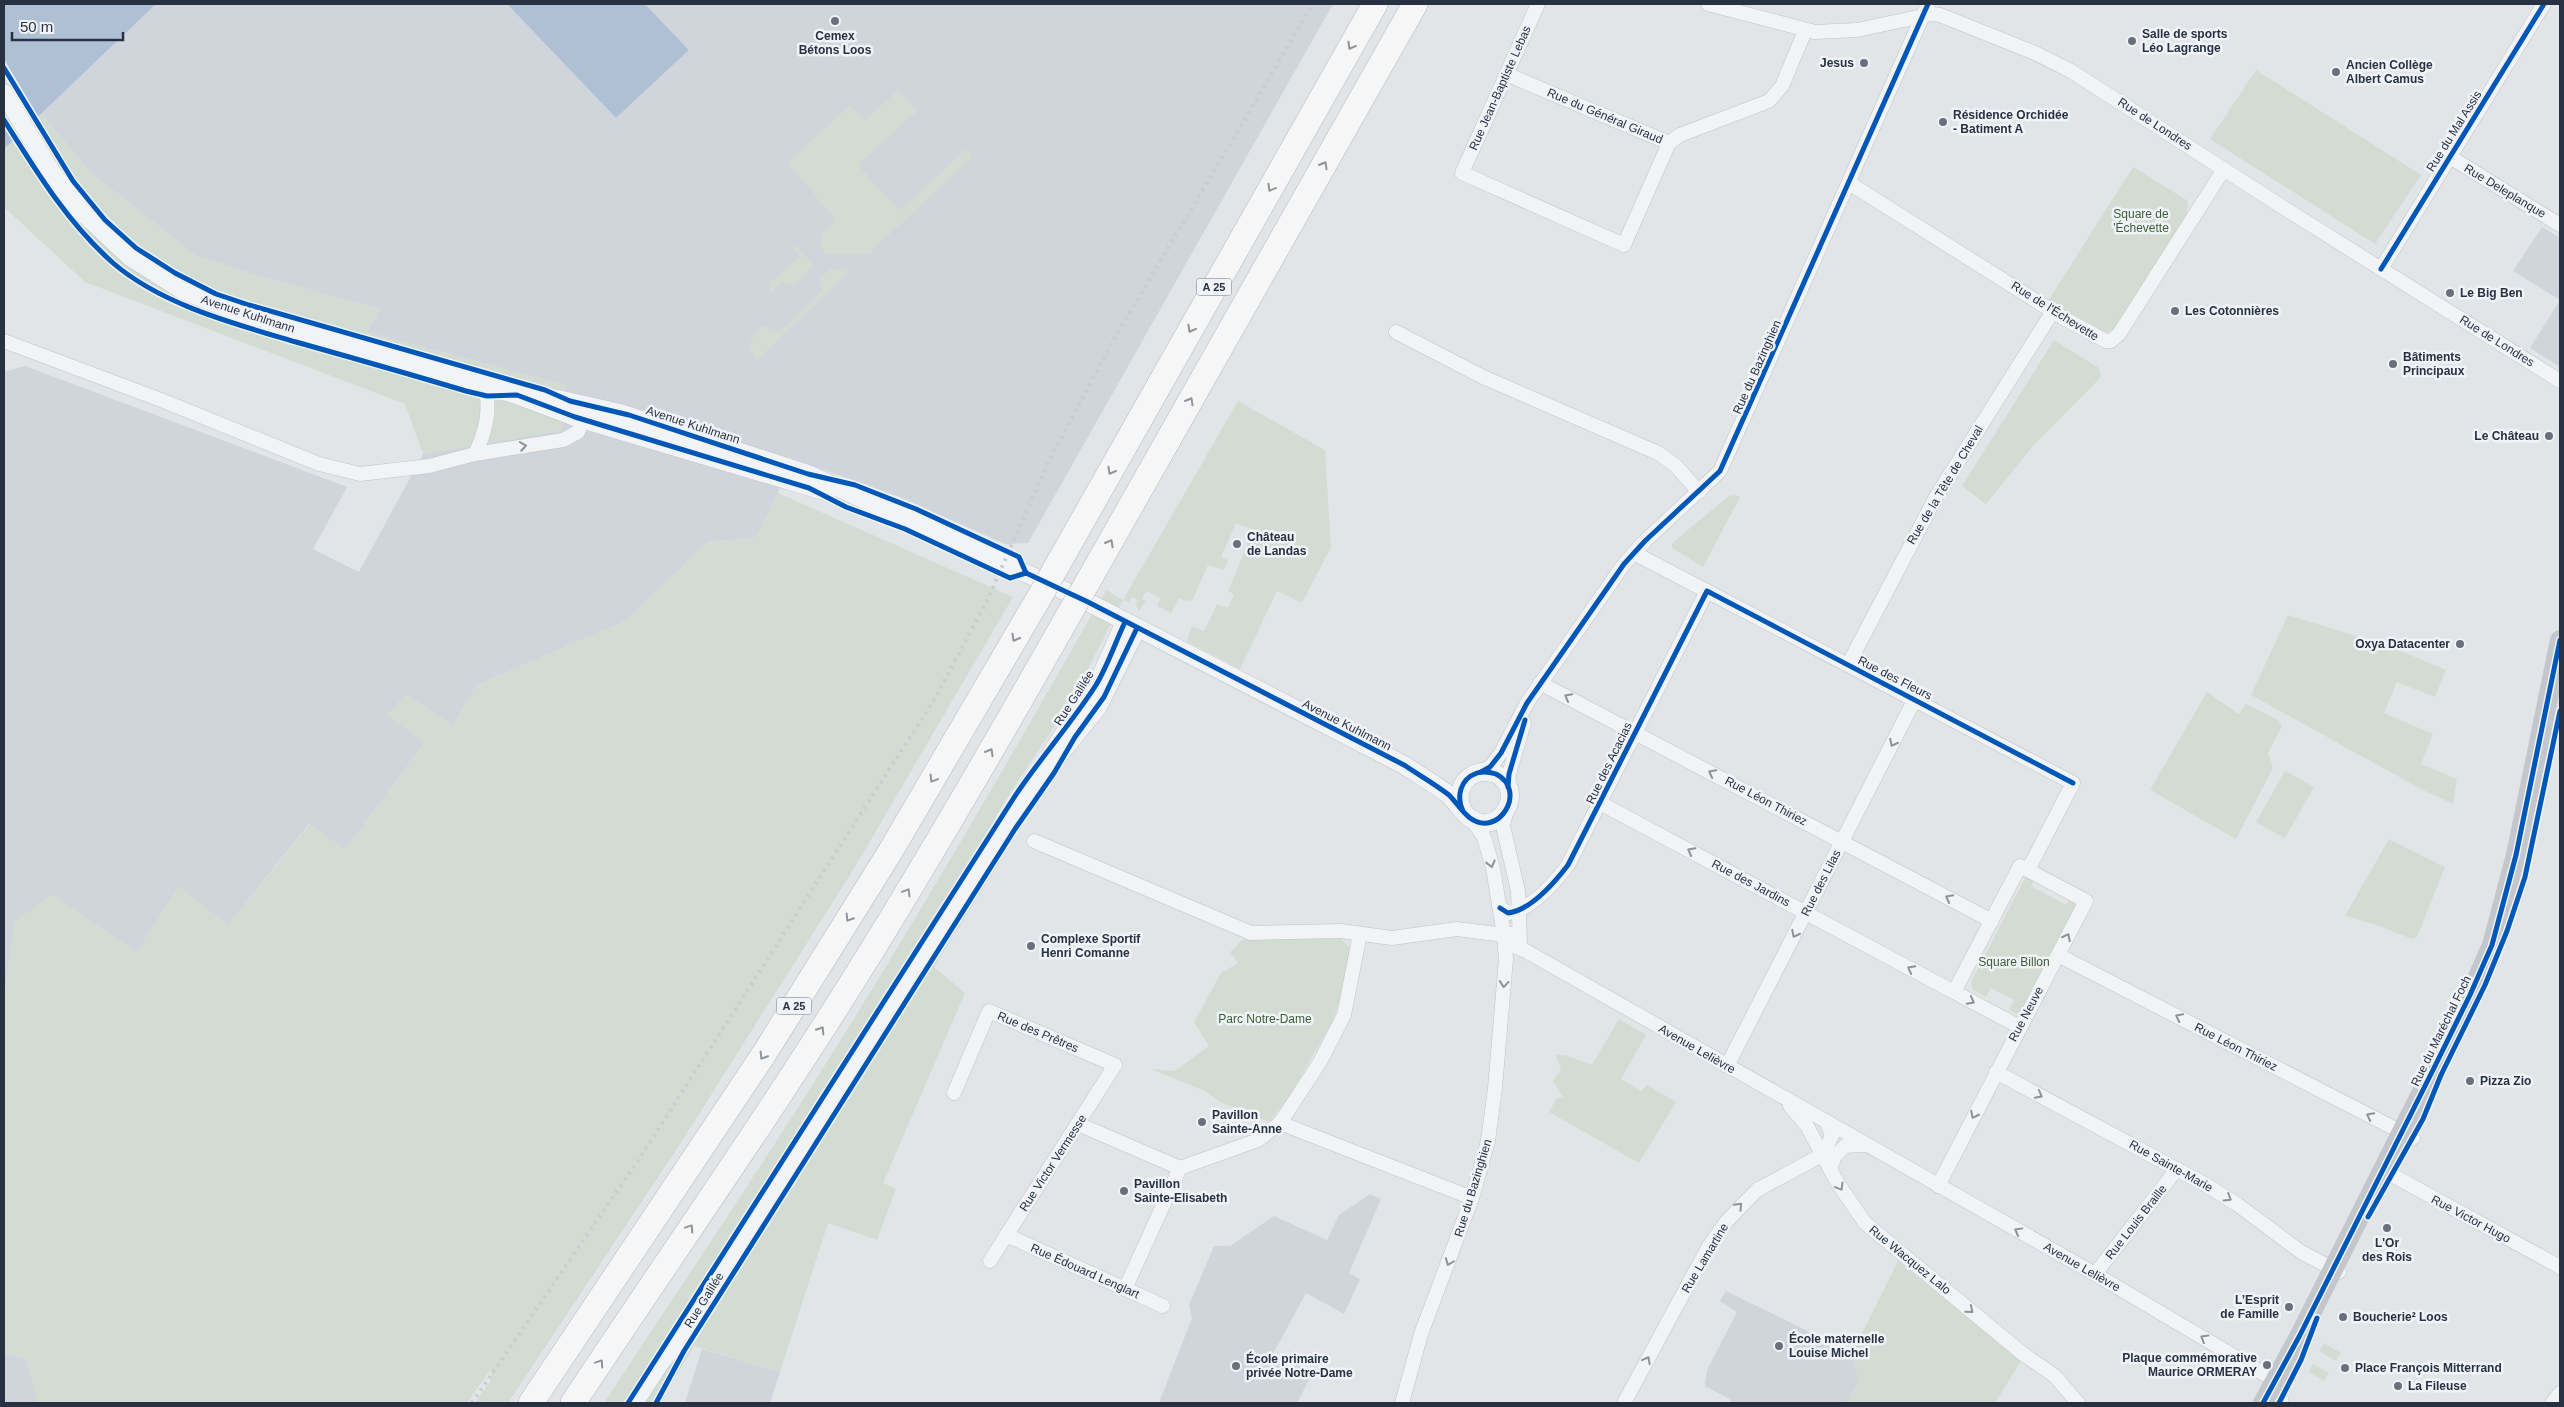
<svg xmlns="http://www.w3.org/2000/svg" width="2564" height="1407" font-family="Helvetica,sans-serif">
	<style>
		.built { fill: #d0d4db }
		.green { fill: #d2dcd3 }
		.water { fill: #b0c0d4 }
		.pier { fill: #e2e5e8 }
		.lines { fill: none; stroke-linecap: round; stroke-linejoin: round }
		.minor-casing { stroke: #c0c3c6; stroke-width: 15 }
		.tertiary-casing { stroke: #c0c3c6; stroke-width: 19 }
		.motorway-casing { stroke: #b4b8bd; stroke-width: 26 }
		.minor { stroke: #f2f3f4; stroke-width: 14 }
		.tertiary { stroke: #f2f3f4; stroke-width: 18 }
		.secondary { stroke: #c3c6ca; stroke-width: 20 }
		.motorway { stroke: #f6f6f7; stroke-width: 25 }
		.rail { stroke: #cbcccf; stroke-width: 4; stroke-dasharray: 2.5 5; stroke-linecap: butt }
		.motorway-bridge-casing { stroke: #b4b8bd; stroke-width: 26; stroke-linecap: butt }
		.motorway-bridge { stroke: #f6f6f7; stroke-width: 25 }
		.cycleway-casing { stroke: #f0f3f7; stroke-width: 8 }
		.cycleway { stroke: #0057b8; stroke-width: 5 }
		.oneway { stroke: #8f949c }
		.oneway2 { stroke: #8d929b }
		.poi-dot { fill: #69707c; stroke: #f0f3f7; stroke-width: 2 }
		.labels { text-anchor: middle; stroke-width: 5; stroke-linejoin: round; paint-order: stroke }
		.shield { fill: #f0f3f7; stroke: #646b78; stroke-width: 1 }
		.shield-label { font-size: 11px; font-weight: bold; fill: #283142 }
		.poi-label { font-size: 12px; font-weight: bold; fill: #283142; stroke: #f0f3f7; text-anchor: start }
		.street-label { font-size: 12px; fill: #283142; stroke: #f0f3f7 }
		.park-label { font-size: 12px; fill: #3b5e35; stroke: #f0f3f7 }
	</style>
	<rect width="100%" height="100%" fill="#e2e5e8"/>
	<g class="built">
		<path d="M156,4H507L616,118L689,50L645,4H1333L1028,543L1005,544L900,497L788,457L778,493L756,538L708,542L625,621L477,685L452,725L405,694L424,743L345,850L309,824L228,925L178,887L137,952L15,921L4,996V372L25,366L347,487L313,549L359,572L423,454L562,430L565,385L367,332L380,309L255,275L195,255L90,172L41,113Z"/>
		<path d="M2542,227L2560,238V367L2530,348L2560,300L2513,271Z"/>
		<path d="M1370,1194L1381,1199L1349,1273L1360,1279L1344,1314L1306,1293L1273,1354L1313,1372L1297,1403H1159L1192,1318L1189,1305L1214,1246H1230L1274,1216L1327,1240L1339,1215Z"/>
		<path d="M1726,1291L1852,1353L1859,1380L1847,1403H1731V1400L1705,1386L1707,1370L1737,1312L1720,1301Z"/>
		<path d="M702,1349L780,1372L770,1403H685Z"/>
		<path d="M4,1353L26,1358L38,1403H4Z"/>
	</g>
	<g class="green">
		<path d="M2256,70L2421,175L2375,244L2210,139Z"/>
		<path d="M898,90L918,111L858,165L900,210L966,149L973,156L869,254H827L821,249L822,234L835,219L787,163L850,105L865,120Z"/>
		<path d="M41,113L90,172L195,255L255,275L380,309L367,332L565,385L562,430L423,454L405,404L85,282L4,207V149Z"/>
		<path d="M2133,167L2188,201L2187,216L2114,329L2105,333L2096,331L2048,301Z"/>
		<path d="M794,244L812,263V268L793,286L781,282L770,293L769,283L800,256L792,246Z"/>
		<path d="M831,269H846L848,274L757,360L750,352V342L762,325L779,332L822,291L819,278Z"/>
		<path d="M2054,340L2099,368L2101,377L2034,445L1986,504L1962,486Z"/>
		<path d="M1238,401L1325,450L1331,547L1302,603L1277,591L1240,669L1187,641L1192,626L1204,631L1217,604L1228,608L1234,594L1228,591L1244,553L1251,554L1253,549L1247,545L1253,530L1236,523L1221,557L1228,560L1224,570L1208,565L1193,599L1186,601L1179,598L1171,613L1157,606L1161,598L1146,591L1142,598L1146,601L1139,611L1136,605L1138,601L1132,597L1129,602L1123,600L1074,696L1003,804L987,834L1006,852L934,967L965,993L883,1183L896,1189L877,1240L828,1223L780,1372L694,1346L660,1403H604C669,1304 735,1206 799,1106C907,937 1007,764 1106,590L1123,600Z"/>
		<path d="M778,493L1013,597L855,867L680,1144L508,1403H475L491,1381V1369L467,1403H38L26,1358L4,1353V996L15,921L53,894L137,952L178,886L228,925L310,824L345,850L424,743L387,715L405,694L452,725L477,685L625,621L708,542L756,538Z"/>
		<path d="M1734,495L1740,497L1703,567L1672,548V544L1677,539L1729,496Z"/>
		<path d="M2288,615L2391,647L2446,670L2435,697L2397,682L2384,713L2433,734L2421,764L2457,779L2453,804L2421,789L2251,695Z"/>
		<path d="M2207,692L2239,714L2246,704L2278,720L2282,726L2268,753L2273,768L2236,839L2150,790Z"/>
		<path d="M2285,771L2314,787L2285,838L2256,822Z"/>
		<path d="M2389,839L2445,867L2417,937L2412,939L2374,924L2345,916Z"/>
		<path d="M2026,876L2036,877L2031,886L2066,905L2071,896L2074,897L2075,906L2022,1011L2017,1014L2009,1010L2014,1000L1991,988L1986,997L1972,989L1971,982Z"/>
		<path d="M1271,938H1340L1352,950L1346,981L1333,1020L1289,1097L1269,1122L1222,1103L1205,1091L1151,1069L1175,1071L1209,1046L1194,1022L1221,973L1238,963L1230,952L1242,940Z"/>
		<path d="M1619,1019L1646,1035L1621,1079L1641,1091L1647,1085L1676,1102L1639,1163L1549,1112L1557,1098L1563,1097L1553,1081L1561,1070L1556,1055H1565L1592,1065Z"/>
		<path d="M1898,1261L2021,1361L1995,1403H1847L1859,1380L1852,1353Z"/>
		<path d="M2324,1343L2341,1353L2336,1361L2319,1351Z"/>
		<path d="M2313,1364L2329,1373L2324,1381L2309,1372Z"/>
	</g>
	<g class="water">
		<path d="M4,4H156L4,149Z"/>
		<path d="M507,4H645L689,50L616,118Z"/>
	</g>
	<path class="pier" d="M4,59L39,118L15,142L4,123Z"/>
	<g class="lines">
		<g class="minor-casing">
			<g id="minor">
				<path d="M1538,4L1462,173L1624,245L1669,143"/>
				<path d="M1708,4L1815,32L1857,30L1932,14L1940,15L2035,53L2071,71L2284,208L2560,381"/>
				<path d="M1506,74L1669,143L1680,135L1769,101L1782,86L1805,31"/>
				<path d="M2450,157L2560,225"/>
				<path d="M1849,183L2065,319L2106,341H2111L2119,334L2224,169"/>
				<path d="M2381,269L2544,4"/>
				<path d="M1396,332L1483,377L1658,453L1676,466L1699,492"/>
				<path d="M4,341L161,400L319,464L360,474L429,466L475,454L563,440L578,432L587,412"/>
				<path d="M475,454C486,431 491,410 485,385"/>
				<path d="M1634,553L2073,783L2028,870"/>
				<path d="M1848,665L1936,497L2053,311"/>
				<path d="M1540,683L1992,921"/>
				<path d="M1481,772L1490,767L1501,753L1527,703L1624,564L1645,541L1720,471L1928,4"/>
				<path d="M1508,787L1509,774L1524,723"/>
				<path d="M1600,803L1954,992"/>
				<path d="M1506,812L1503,826L1518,891L1520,941"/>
				<path d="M1472,820L1484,837L1493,868L1504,935L1511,945L1526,951L2095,1274L2276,1381L2279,1386L2281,1400"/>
				<path d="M1034,841L1251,933L1341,931L1392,938L1457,929L1504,935L1519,933"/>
				<path d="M1500,908L1508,913C1531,910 1555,882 1568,865L1707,591"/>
				<path d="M2058,955L2413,1138"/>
				<path d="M1727,1066L1915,699"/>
				<path d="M1996,1072L2208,1186L2238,1205L2301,1252L2339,1272"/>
				<path d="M954,1093L989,1011L1115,1065L990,1261"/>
				<path d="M1790,1106L1807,1126L1837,1182L1865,1223L2023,1354L2055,1376L2078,1403"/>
				<path d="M1280,1123L1320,1062L1344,1015L1360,934"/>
				<path d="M1078,1124L1180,1168"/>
				<path d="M1830,1169L1835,1156L1845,1146L1864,1145"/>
				<path d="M2383,1170L2560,1267"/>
				<path d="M1938,1186L2086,901L2020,866L1954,992L2020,1027"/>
				<path d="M1006,1235L1163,1306"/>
				<path d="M2095,1274L2177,1169"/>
				<path d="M1125,1289L1180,1168L1258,1140L1280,1123L1472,1198"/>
				<path d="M1402,1403L1421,1334L1472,1198L1488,1141L1495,1088L1506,959L1504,936"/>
				<path d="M1624,1403L1709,1246L1726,1222L1757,1190L1822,1155L1832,1136L1827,1123"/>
				<path d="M2552,1403L2560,1393"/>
			</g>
		</g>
		<g class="tertiary-casing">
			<g id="tertiary">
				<path d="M4,93L54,176L79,209L130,257L182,290L254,318L517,395L575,417L827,492"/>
				<path d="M517,395L558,399L620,413L808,474L1078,597L1404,765C1419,775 1435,784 1449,795C1456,802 1462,812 1470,818C1499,839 1528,790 1496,774C1490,772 1483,771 1477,773C1460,779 1456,797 1463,811"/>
				<path d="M1052,752L1100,678L1125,622"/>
				<path d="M634,1403L658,1366L681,1337L1025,797L1098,707L1137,628"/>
			</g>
		</g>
		<g class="motorway-casing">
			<g id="motorway">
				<path d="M1054,571L1375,4"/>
				<path d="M1086,585L1415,4"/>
				<path d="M531,1403L764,1054L890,852L1040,596"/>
				<path d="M573,1403C669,1258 769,1116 861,968C934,851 1003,731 1071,611"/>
			</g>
		</g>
		<use href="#minor" class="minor"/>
		<use href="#tertiary" class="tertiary"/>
		<path class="secondary" d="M2263,1403L2300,1335L2433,1070L2470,995L2492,945L2516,855L2560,640"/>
		<use href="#motorway" class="motorway"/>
		<path class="rail" d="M472,1403L639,1159L934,700L986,603L1046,467L1110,346L1313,4"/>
		<g class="motorway-bridge-casing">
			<g id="motorway-bridge">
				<path d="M1040,596L1054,571"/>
				<path d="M1071,611L1086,585"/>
			</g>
		</g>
		<use href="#motorway-bridge" class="motorway-bridge"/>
		<g class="cycleway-casing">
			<g id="cycleway">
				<path d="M4,68L73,181L105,220L136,248L175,273L216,294L249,305L545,390L570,401L629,415L808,474L855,485L916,509L1019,557L1026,573"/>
				<path d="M4,120C36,171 67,222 113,263C162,305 235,324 296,342C353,358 409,374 466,391L487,396L517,395L575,417L809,488L846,507L905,529L1010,578L1026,573"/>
				<path d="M2381,269L2544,4"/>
				<path d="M1026,573L1088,602L1404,765C1419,775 1435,784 1449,795C1456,802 1462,812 1470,818C1499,839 1528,790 1496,774C1490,772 1483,771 1477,773C1460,779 1456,797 1463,811"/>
				<path d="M1481,772L1490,767L1501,753L1527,703L1624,564L1645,541L1720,471L1928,4"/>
				<path d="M1508,787L1509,774L1525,720"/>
				<path d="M1500,908L1508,913C1531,910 1555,882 1568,865L1707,591L2073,783"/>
				<path d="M2368,1217L2423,1119L2441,1075L2485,985L2507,931L2525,877L2560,711"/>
				<path d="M628,1403L1015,796C1041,757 1071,724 1096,685C1108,665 1115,643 1125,622"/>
				<path d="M656,1403L684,1351L797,1173L1015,829L1054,773L1075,737L1104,697L1137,628"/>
				<path d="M2263,1403L2300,1335L2433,1070L2470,995L2492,945L2516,855L2560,640"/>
				<path d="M2279,1403L2301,1360L2317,1318"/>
			</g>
		</g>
		<use href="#cycleway" class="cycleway"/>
	</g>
	<defs><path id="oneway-chevron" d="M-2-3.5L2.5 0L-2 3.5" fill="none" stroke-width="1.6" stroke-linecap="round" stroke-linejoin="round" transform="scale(1.25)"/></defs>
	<g class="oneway">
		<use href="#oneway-chevron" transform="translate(1351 46) rotate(119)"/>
		<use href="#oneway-chevron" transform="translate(1324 165) rotate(-60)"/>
		<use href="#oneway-chevron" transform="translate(1271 188) rotate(119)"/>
		<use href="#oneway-chevron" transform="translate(1191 329) rotate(119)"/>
		<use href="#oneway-chevron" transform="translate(1190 401) rotate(-60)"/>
		<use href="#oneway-chevron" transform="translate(1111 471) rotate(120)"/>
		<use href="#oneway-chevron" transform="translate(1110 543) rotate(-60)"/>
		<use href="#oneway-chevron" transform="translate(1015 638) rotate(120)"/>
		<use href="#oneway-chevron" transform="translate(990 752) rotate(-60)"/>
		<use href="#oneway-chevron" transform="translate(933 779) rotate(121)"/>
		<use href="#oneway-chevron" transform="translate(907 892) rotate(-59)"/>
		<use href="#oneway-chevron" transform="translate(849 918) rotate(122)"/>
		<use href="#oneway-chevron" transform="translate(821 1030) rotate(-57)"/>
		<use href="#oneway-chevron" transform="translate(763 1056) rotate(122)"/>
		<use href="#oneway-chevron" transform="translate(690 1228) rotate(-56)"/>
		<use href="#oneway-chevron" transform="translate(600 1363) rotate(-56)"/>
	</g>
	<g class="oneway2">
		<use href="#oneway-chevron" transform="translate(523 446) rotate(-9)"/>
		<use href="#oneway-chevron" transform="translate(1568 697) rotate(-152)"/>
		<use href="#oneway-chevron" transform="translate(1893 743) rotate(117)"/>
		<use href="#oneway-chevron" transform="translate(1712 773) rotate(-152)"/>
		<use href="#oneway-chevron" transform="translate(1691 851) rotate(-152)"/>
		<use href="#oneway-chevron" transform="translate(1491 864) rotate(76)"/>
		<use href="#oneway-chevron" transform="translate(1949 898) rotate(-152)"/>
		<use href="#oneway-chevron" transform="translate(1795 934) rotate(117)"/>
		<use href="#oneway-chevron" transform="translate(2067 937) rotate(-63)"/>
		<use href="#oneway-chevron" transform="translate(1911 969) rotate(-152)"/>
		<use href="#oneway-chevron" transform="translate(1504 984) rotate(95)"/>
		<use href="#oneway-chevron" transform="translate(1971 1001) rotate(28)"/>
		<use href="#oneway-chevron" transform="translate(2179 1017) rotate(-153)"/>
		<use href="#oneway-chevron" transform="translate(2039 1095) rotate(28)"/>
		<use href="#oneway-chevron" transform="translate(1974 1115) rotate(117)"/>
		<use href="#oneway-chevron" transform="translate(2370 1116) rotate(-153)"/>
		<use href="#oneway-chevron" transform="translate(1840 1187) rotate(59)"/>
		<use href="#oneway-chevron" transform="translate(2228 1198) rotate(32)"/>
		<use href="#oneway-chevron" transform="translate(1739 1206) rotate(-46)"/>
		<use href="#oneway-chevron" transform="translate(2018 1231) rotate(-151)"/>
		<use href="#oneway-chevron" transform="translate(1449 1262) rotate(111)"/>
		<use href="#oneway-chevron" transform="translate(1970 1310) rotate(39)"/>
		<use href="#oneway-chevron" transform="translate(2204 1338) rotate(-149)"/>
		<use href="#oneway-chevron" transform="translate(1647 1360) rotate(-62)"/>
	</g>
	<g class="poi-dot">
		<circle cx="835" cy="21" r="5"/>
		<circle cx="2132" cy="41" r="5"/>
		<circle cx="1864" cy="63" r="5"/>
		<circle cx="2336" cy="72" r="5"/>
		<circle cx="1943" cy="122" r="5"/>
		<circle cx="2450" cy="293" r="5"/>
		<circle cx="2175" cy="311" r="5"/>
		<circle cx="2393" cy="364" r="5"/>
		<circle cx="2549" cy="436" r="5"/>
		<circle cx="1237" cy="544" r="5"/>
		<circle cx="2460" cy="644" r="5"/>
		<circle cx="1031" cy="946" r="5"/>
		<circle cx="2470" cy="1081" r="5"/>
		<circle cx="1202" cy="1122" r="5"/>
		<circle cx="1124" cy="1191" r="5"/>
		<circle cx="2387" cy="1228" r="5"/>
		<circle cx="2289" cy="1307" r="5"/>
		<circle cx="2343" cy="1317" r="5"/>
		<circle cx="1779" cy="1346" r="5"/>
		<circle cx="2267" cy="1365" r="5"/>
		<circle cx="1236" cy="1366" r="5"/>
		<circle cx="2345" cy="1368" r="5"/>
		<circle cx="2398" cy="1386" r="5"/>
	</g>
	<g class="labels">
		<g class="shield">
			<rect x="1196.5" y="278.5" width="35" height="17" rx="4"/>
			<rect x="776.5" y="997.5" width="35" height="17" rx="4"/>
		</g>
		<g class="shield-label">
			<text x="1214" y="291">A 25</text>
			<text x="794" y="1010">A 25</text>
		</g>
		<g class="poi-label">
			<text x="2142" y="38">Salle de sports<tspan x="2142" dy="14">Léo Lagrange</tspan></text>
			<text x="835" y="40" text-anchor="middle">Cemex<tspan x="835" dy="14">Bétons Loos</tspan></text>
			<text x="1854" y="67" text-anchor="end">Jesus</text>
			<text x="2346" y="69">Ancien Collège<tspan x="2346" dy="14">Albert Camus</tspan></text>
			<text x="1953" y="119">Résidence Orchidée<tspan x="1953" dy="14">- Batiment A</tspan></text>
			<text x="2460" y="297">Le Big Ben</text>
			<text x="2185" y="315">Les Cotonnières</text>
			<text x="2403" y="361">Bâtiments<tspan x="2403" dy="14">Principaux</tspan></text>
			<text x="2539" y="440" text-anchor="end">Le Château</text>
			<text x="1247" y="541">Château<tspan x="1247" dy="14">de Landas</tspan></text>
			<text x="2450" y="648" text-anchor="end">Oxya Datacenter</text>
			<text x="1041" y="943">Complexe Sportif<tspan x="1041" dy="14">Henri Comanne</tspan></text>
			<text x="2480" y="1085">Pizza Zio</text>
			<text x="1212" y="1119">Pavillon<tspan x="1212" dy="14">Sainte-Anne</tspan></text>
			<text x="1134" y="1188">Pavillon<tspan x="1134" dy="14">Sainte-Elisabeth</tspan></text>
			<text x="2387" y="1247" text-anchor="middle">L'Or<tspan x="2387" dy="14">des Rois</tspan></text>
			<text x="2279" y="1304" text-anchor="end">L’Esprit<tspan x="2279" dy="14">de Famille</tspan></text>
			<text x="2353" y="1321">Boucherie² Loos</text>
			<text x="1789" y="1343">École maternelle<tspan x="1789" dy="14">Louise Michel</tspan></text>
			<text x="2257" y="1362" text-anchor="end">Plaque commémorative<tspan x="2257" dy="14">Maurice ORMERAY</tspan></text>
			<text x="1246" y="1363">École primaire<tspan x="1246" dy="14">privée Notre-Dame</tspan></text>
			<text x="2355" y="1372">Place François Mitterrand</text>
			<text x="2408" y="1390">La Fileuse</text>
		</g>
		<g class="street-label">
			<text transform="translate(1500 88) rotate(-66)" y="4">Rue Jean-Baptiste Lebas</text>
			<text transform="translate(1605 116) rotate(23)" y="4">Rue du Général Giraud</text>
			<text transform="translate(2155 124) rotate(33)" y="4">Rue de Londres</text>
			<text transform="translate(2454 131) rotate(-58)" y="4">Rue du Mal Assis</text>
			<text transform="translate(2505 191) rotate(31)" y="4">Rue Deleplanque</text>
			<text transform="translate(2055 311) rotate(32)" y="4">Rue de l'Échevette</text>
			<text transform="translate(248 314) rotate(18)" y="4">Avenue Kuhlmann</text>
			<text transform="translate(2497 341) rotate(32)" y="4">Rue de Londres</text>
			<text transform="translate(1757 367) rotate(-66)" y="4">Rue du Bazinghien</text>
			<text transform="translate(693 425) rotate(18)" y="4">Avenue Kuhlmann</text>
			<text transform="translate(1945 485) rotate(-59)" y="4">Rue de la Tête de Cheval</text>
			<text transform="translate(1895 678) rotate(27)" y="4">Rue des Fleurs</text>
			<text transform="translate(1074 698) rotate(-57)" y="4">Rue Galilée</text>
			<text transform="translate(1347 725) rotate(27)" y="4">Avenue Kuhlmann</text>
			<text transform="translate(1609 763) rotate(-64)" y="4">Rue des Acacias</text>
			<text transform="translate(1766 801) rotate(28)" y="4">Rue Léon Thiriez</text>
			<text transform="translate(1751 883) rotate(28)" y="4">Rue des Jardins</text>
			<text transform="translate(1821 883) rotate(-63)" y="4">Rue des Lilas</text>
			<text transform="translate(2026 1014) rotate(-62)" y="4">Rue Neuve</text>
			<text transform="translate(2441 1031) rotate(-64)" y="4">Rue du Maréchal Foch</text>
			<text transform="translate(1038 1032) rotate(23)" y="4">Rue des Prêtres</text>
			<text transform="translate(2236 1047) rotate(27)" y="4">Rue Léon Thiriez</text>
			<text transform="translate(1697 1049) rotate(30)" y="4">Avenue Lelièvre</text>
			<text transform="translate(1053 1163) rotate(-57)" y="4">Rue Victor Vermesse</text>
			<text transform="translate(2171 1166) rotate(29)" y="4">Rue Sainte-Marie</text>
			<text transform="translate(1473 1188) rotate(-73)" y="4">Rue du Bazinghien</text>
			<text transform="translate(2471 1219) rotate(28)" y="4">Rue Victor Hugo</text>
			<text transform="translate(2136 1222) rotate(-52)" y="4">Rue Louis Braille</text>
			<text transform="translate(1705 1258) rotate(-59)" y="4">Rue Lamartine</text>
			<text transform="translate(1910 1260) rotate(39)" y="4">Rue Wacquez Lalo</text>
			<text transform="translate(2082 1267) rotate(30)" y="4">Avenue Lelièvre</text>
			<text transform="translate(1085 1271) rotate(24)" y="4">Rue Édouard Lenglart</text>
			<text transform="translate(704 1300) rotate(-58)" y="4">Rue Galilée</text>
		</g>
		<g class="park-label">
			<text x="2141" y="218">Square de<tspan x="2141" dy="14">'Échevette</tspan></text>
			<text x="2014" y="966">Square Billon</text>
			<text x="1265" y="1023">Parc Notre-Dame</text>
		</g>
	</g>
	<rect width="2564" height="1407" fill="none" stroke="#283142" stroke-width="10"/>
	<path d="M12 32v8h111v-8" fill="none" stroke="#283142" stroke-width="2.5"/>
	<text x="20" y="32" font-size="15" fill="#283142" stroke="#f0f3f7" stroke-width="4" paint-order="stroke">50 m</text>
</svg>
